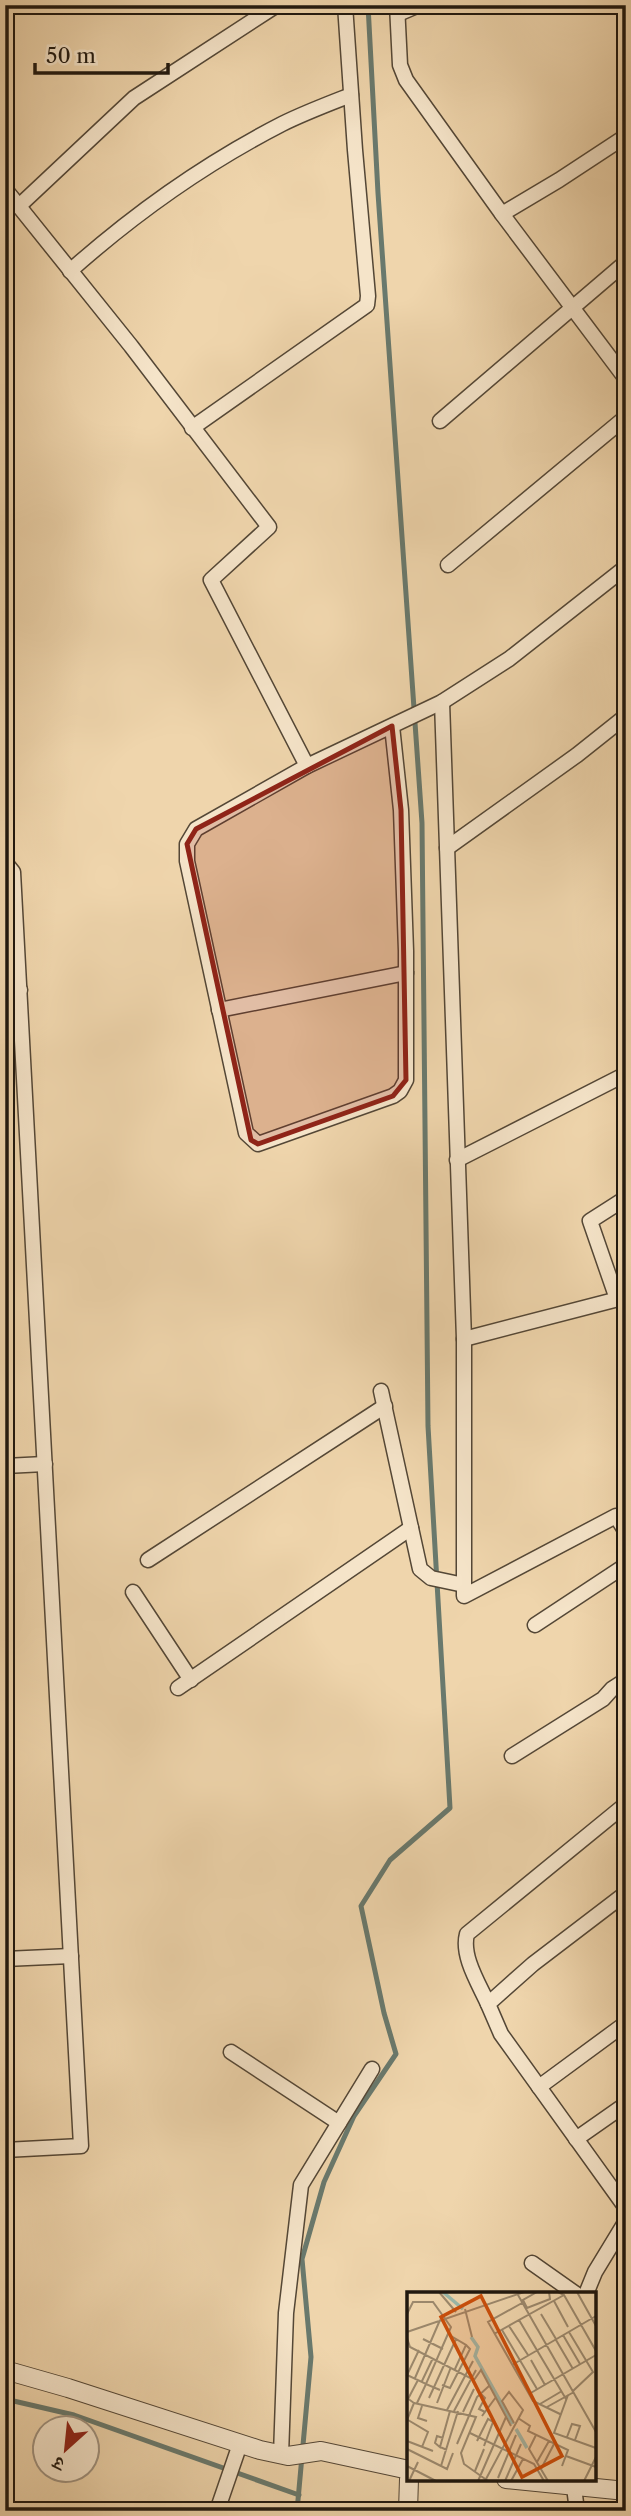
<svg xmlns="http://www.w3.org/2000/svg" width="631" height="2516" font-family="'Libre Caslon Text','Noto Serif Devanagari',serif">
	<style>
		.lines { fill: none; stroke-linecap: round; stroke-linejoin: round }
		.stream { stroke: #69796d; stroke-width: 5 }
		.minor-casing { stroke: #544736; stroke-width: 17 }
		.tertiary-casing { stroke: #544736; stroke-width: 20 }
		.minor { stroke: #f5e4c9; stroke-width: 14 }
		.tertiary { stroke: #f5e4c9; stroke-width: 18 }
		.marked { fill: #8f2418; fill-opacity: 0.2; stroke: #8f2418; stroke-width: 5; stroke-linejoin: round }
		.inset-river { fill: none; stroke: #9ab9ab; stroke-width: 3.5 }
		.inset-road { fill: none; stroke: #9c896d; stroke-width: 2 }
		.view { fill: #ca4f0c; fill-opacity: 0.15; stroke: #ca4f0c; stroke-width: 3.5 }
		.inset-edge { fill: none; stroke: #20180f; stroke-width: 3.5 }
	</style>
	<rect width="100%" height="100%" fill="#efd5ac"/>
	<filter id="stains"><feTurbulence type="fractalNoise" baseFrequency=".00286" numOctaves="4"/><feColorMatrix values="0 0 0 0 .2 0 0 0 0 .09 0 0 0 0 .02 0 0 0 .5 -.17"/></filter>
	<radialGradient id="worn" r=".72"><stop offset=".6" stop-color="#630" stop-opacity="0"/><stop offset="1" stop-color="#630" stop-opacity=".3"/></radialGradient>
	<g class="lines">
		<g class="stream">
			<path d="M5,2399L74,2415L299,2495"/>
			<path d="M297,2511L311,2357L302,2259L324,2182L354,2116L396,2054L384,2013L361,1906L390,1860L450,1808L428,1426L422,823L378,193L368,5"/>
		</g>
		<g class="minor-casing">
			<g id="minor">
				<path d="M397,5L400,65L406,80L502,214L626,379"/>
				<path d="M398,14L419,5"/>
				<path d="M5,189L131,346L269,527L211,580L307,766"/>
				<path d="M19,206L134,98L277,5"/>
				<path d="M502,214L559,180L626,136"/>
				<path d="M70,271C134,214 206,163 282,124C304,113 328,104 351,95"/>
				<path d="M440,421L626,262"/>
				<path d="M192,428L367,305L368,296L355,150L345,5"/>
				<path d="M448,565L626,417"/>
				<path d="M442,702L464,1339V1596L616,1516L626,1532"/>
				<path d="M392,726L401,810L406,951V1080L400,1091L393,1096L258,1144L246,1133L187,861V844L196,829L307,766L442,702L509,659L626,567"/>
				<path d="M447,848L577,755L626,716"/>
				<path d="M5,862L13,872L81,2146L5,2150"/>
				<path d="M5,991L20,990"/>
				<path d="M219,1010L406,973"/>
				<path d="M457,1160L626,1074"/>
				<path d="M617,1299L590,1221L626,1198"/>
				<path d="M464,1339L626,1297"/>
				<path d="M381,1391L420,1569L431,1578L464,1585"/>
				<path d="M5,1466L45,1464"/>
				<path d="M148,1560L385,1406"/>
				<path d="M133,1592L191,1680"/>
				<path d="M535,1625L626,1565"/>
				<path d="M178,1688L411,1528"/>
				<path d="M512,1756L603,1699L612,1689L626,1680"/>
				<path d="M626,1893L533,1964L488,2004L501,2034L626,2208"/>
				<path d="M5,1959L71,1956"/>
				<path d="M488,2004C479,1984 461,1956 467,1934L626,1804"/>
				<path d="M231,2052L339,2123"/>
				<path d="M539,2087L626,2023"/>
				<path d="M576,2139L626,2104"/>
				<path d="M532,2263L576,2294"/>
				<path d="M586,2294L595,2272L626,2221"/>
				<path d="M281,2455L286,2313L301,2185L372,2069"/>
				<path d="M573,2479L577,2511"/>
				<path d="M217,2511L240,2444"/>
			</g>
		</g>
		<g class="tertiary-casing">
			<g id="tertiary">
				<path d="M5,2370L68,2388L260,2450L288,2456L321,2451L409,2470"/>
				<path d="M506,2479L626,2491"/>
				<path d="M408,2511L409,2479"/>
			</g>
		</g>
		<use href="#minor" class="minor"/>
		<use href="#tertiary" class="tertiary"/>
	</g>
	<path class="marked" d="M392,726L401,810L406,1080L393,1096L258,1144L251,1140L187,844L196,829Z"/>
	<g transform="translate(407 2292)">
		<rect width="189" height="189" fill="#efd5ac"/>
		<path class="inset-river" d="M36,0L56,17M64,45L71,55L68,64L106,132M109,137L120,156"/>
		<path class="inset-road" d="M32,0L49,20M130,0L116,8L120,16L143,7L142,0M151,0L157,3L189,59M170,0L189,34M111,3L189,140M147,9L161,35M115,11L81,30L126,109L153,122M58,17L65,45M0,22L6,10H26L44,35L19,92L0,83L12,58M134,22L149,47M112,28L159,107M102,34L121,63M95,38L130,97M0,40L117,0M162,40L186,80L166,99M87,42L157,3M156,43L173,72M44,44L59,53L48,77M0,46L3,55L67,88L74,78L104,134M16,47L36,57M149,48L166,77M124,68L138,93M105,73L189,24M8,86L33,28M15,89L26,66M35,93L43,96L63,57L59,53M74,102L78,106L72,117L78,120M122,102L189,63M161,103L147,141L189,156M0,106L7,111L0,128M22,106L49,47M1,107L11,88M7,111L69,125L54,161L57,172L81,189M10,111L19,92L33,98M30,111L44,75M133,112L155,99M15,114L11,126L20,129M140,115L167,100M40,118L66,69M47,119L69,78M56,120L67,97M75,124L89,105M111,126L123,134L121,139L161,158L155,174M1,128L21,140L15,155M63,141L127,172L137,189M129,143L122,157L141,189M160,145L165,132L173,134L168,148M0,149L26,159M70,149L81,127L86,130L77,154M50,152L70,105L82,94M34,156L28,151L30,144L36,146M0,157L34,174M40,158L33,155L43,119M46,161L40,177L34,174L51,119M159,164L189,175M130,170L142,149M0,174L29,189M134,177L147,152M68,179L77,157M91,186L109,143M79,187L116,118L102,100L95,109L107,131M2,189L11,170M71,189L99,125M98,189L114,152M104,189L116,167M177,189L189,165"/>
		<path class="view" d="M74,4L155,164L115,185L34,25Z"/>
		<rect width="189" height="189" class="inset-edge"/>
	</g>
	<rect width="631" height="2516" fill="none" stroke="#efd5ac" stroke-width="28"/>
	<rect x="7" y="7" width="617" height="2502" fill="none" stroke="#20180f" stroke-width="3.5"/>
	<rect x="14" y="14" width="603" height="2488" fill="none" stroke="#20180f" stroke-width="2"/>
	<g transform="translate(66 2449) rotate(207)"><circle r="33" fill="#f5e4c9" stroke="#a0927f" stroke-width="2"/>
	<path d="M0-5L12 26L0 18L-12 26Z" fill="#8f2418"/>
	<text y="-10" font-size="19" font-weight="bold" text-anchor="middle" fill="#20180f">उ</text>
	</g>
	<path d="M35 63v10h133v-10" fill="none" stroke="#20180f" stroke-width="3.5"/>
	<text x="46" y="63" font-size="21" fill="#20180f" stroke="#f5e4c9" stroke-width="5" paint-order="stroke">50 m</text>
	<rect width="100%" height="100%" filter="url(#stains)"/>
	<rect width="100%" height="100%" fill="url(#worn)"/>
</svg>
